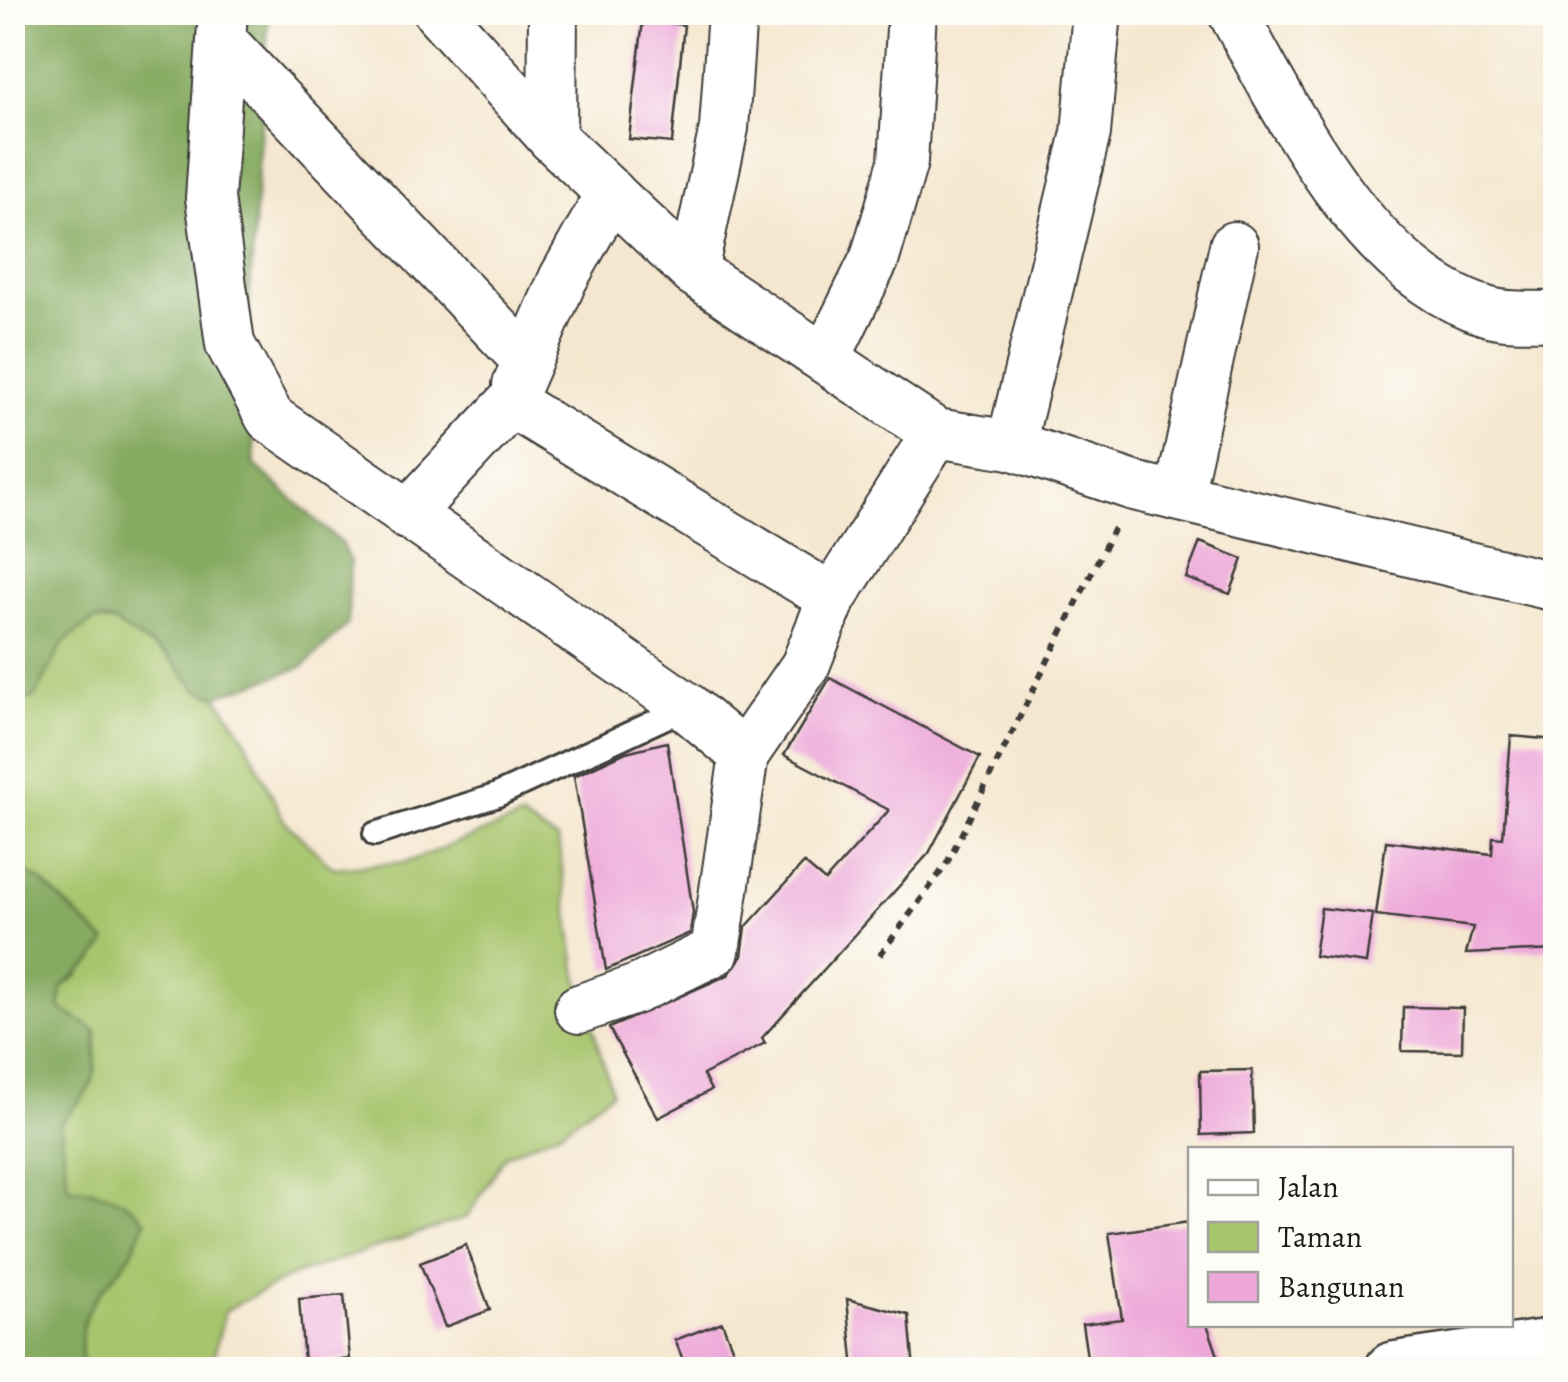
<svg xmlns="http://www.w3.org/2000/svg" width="1568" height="1382" font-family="Alegreya,serif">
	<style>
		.green { fill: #a7c56d; stroke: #627044; stroke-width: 2.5 }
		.forest { fill: #85aa60; stroke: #50633e; stroke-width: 2.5 }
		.building { fill: #eda8d9 }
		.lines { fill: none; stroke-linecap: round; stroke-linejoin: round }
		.lane-casing { stroke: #3d3a37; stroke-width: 28 }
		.street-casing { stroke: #3d3a37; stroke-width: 52 }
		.secondary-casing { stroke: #3d3a37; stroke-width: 60 }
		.path { stroke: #3d3a37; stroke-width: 6; stroke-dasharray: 8 8; stroke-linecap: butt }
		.lane { stroke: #fff; stroke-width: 22 }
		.street { stroke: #fff; stroke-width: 48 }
		.secondary { stroke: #fff; stroke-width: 55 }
	</style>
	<rect width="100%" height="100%" fill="#fdfcf7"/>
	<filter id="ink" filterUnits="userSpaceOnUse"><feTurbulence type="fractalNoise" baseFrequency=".01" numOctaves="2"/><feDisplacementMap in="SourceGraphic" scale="20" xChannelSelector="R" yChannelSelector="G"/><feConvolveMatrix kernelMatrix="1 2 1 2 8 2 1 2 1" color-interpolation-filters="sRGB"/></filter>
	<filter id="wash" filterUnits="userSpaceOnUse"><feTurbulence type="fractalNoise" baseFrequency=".0048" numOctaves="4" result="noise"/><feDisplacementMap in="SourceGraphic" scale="40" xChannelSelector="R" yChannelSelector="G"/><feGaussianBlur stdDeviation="2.25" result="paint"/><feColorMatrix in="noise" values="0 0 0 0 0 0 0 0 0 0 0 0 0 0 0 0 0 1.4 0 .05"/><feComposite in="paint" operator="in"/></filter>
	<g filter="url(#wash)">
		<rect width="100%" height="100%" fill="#f5e7cf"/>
		<path class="green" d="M94,620L113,622L169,657L197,690L217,696L243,734L284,821L333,868L407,862L521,818L558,840L577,975L612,1092L562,1130L506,1155L467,1217L291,1276L225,1311L211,1366L198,1370L82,1369C77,1319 87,1306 119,1270C131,1258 138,1236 146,1221C126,1197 99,1188 68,1188L60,1124C96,1081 96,1091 96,1032L60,1008L62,987L79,975L20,867L13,866V702L35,697L63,643Z"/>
		<g class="forest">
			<path d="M13,13H269L248,313L255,465L341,543L350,562L348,624L303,667L217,696L197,690L169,657L113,622L94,620L63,643L35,697L13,702Z"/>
			<path d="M13,866L39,879L106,942L94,960L62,987L60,1008L96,1031C96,1091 96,1080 60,1124L68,1187C99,1190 125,1196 146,1221C138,1236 131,1258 119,1270C87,1306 77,1319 82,1369H13Z"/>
		</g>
		<g id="blocks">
			<g class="building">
				<path d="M643,20L684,25L672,143L629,139Z"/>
				<path d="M1200,542L1243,559L1230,594L1186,578Z"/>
				<path d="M830,678L980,757L929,853L762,1038L765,1043L703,1075L711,1090L658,1118L609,1028L728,975L742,956L746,927L804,863L825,881L889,810L784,755Z"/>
				<path d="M1511,736L1556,740V950L1466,954L1473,927L1376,915L1386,841L1492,854L1493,837L1503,838Z"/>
				<path d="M667,742L693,912L690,933L606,970L574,776L626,752Z"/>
				<path d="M1321,908L1373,914L1366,963L1314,956Z"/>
				<path d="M1403,1007L1463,1008L1462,1052L1402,1051Z"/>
				<path d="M1252,1070L1254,1133L1201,1135L1200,1071Z"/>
				<path d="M1190,1222V1324H1207L1223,1370H1089L1082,1324L1122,1319L1109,1233Z"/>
				<path d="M466,1245L490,1310L445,1327L420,1263Z"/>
				<path d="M344,1295L350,1359L304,1363L299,1299Z"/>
				<path d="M847,1299L909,1315L914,1370H854Z"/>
				<path d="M722,1322L741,1370H687L675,1340Z"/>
			</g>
		</g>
	</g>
	<g filter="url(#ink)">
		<use href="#blocks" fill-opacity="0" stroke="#3d3a37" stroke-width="2.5"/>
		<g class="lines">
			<g class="lane-casing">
				<path id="lane" d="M375,834L495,796L687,707"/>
			</g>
			<g class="street-casing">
				<g id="street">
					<path d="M223,12L210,198L230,344L270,418L687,707L744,755"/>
					<path d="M438,12L552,138L693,271L936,433L1011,445L1134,486L1556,587"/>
					<path d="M1232,12C1289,115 1366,275 1486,311C1507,318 1534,315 1556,316"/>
					<path d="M224,43L525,359"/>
					<path d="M552,138L553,12"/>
					<path d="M693,271L724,128L732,12"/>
					<path d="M826,358L875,258L903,162L912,12"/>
					<path d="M517,385L563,279L611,193"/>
					<path d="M1011,445L1086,133L1097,12"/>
					<path d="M1179,495L1234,246"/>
					<path d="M407,515L511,403L832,598"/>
					<path d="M579,1009L637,989L715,951L744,755L805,666L832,598L936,433"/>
				</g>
			</g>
			<g class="secondary-casing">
				<path id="secondary" d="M1393,1370L1556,1346"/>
			</g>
			<path class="path" d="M880,955L946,865L1114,528"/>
			<use href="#lane" class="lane"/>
			<use href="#street" class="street"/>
			<use href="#secondary" class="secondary"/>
		</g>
	</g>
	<rect width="1568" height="1382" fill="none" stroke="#fdfcf7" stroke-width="50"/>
	<rect x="1188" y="1147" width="325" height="180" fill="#fdfcf7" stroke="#a3a29f" stroke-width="2.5"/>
	<rect x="1208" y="1180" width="50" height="15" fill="#ffffff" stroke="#a3a29f" stroke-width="2.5"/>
	<text x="1278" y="1197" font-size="30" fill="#1c1c1c">Jalan</text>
	<rect x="1208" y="1222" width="50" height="30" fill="#a7c56d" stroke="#a3a29f" stroke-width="2.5"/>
	<text x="1278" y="1247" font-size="30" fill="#1c1c1c">Taman</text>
	<rect x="1208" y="1272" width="50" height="30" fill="#eda8d9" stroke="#a3a29f" stroke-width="2.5"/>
	<text x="1278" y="1297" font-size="30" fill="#1c1c1c">Bangunan</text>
</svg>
